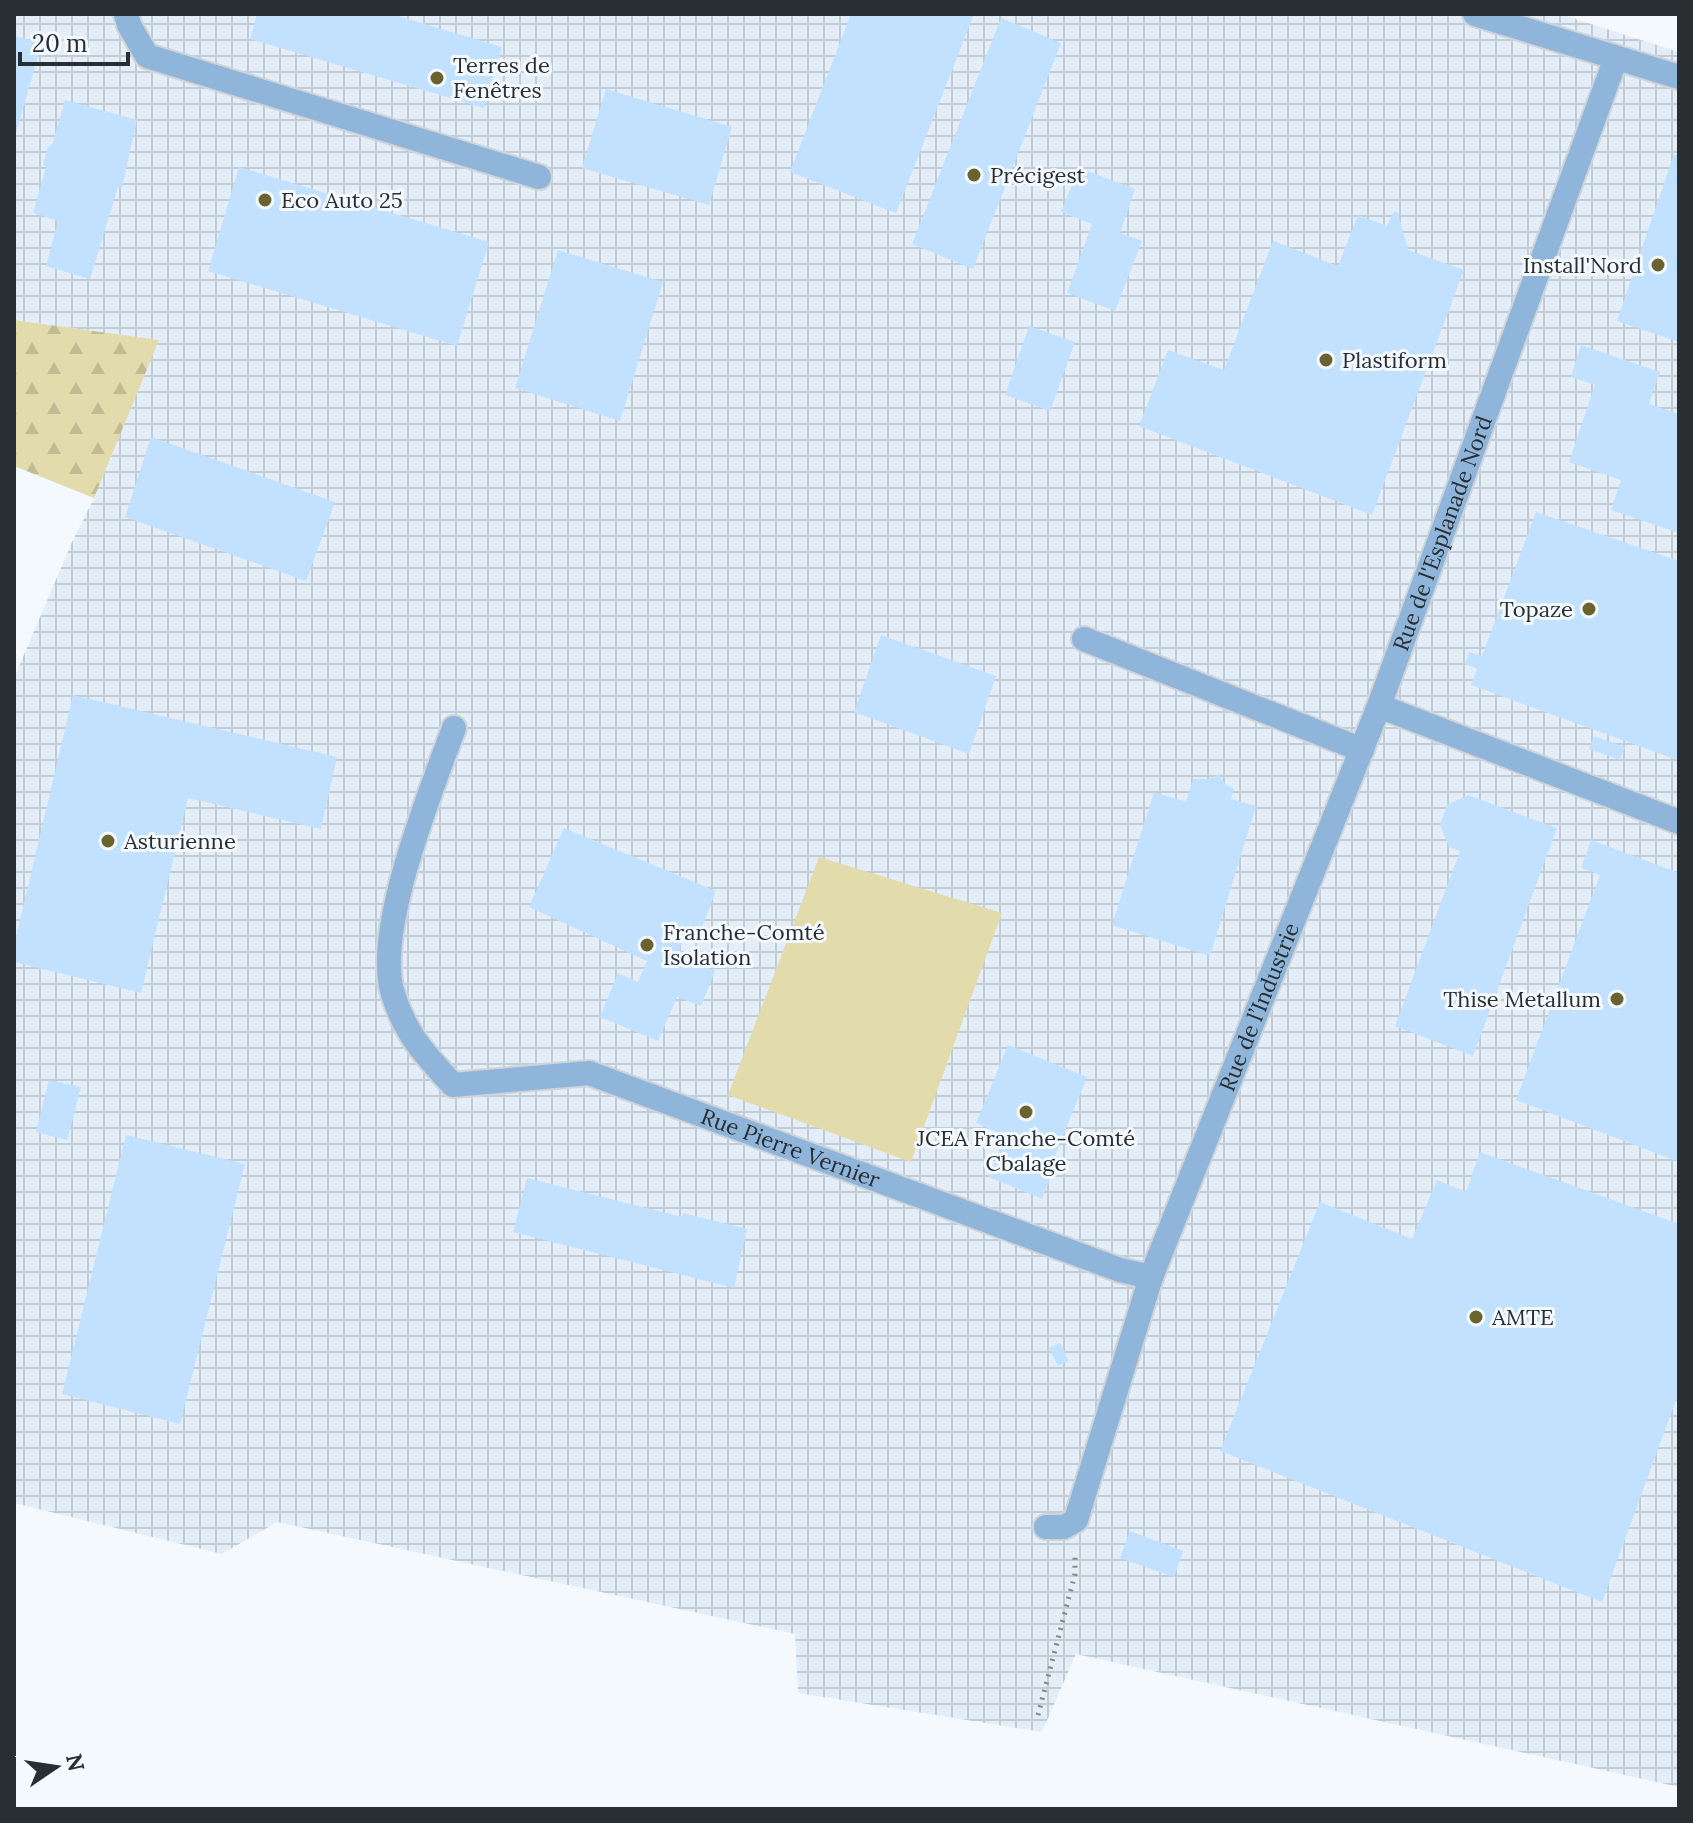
<svg xmlns="http://www.w3.org/2000/svg" width="1693" height="1823" font-family="Lora,serif">
	<style>
		.industrial { fill: url(#industrial-grid) }
		.grass { fill: #e2dbab }
		.forest { fill: url(#forest-firs) }
		.building { fill: #c1e1ff }
		.lines { fill: none; stroke-linecap: round; stroke-linejoin: round }
		.minor-casing { stroke: #cfd4d9; stroke-width: 28 }
		.path { stroke: #858a8e; stroke-width: 5; stroke-dasharray: 2 6; stroke-linecap: butt }
		.minor { stroke: #8fb6da; stroke-width: 24 }
		.poi-dot { fill: #6b632f; stroke: #f4f9fe; stroke-width: 3 }
		.labels { text-anchor: middle; stroke-width: 6; stroke-linejoin: round; paint-order: stroke }
		.poi-label { font-size: 22px; fill: #292e32; stroke: #f4f9fe; text-anchor: start }
		.street-label { font-size: 22px; fill: #292e32; stroke: #f4f9fe }
	</style>
	<defs>
		<pattern id="industrial-grid" width="8" height="8" patternUnits="userSpaceOnUse" patternTransform="scale(2)"><rect width="8" height="8" fill="#e3eef8"/><path d="M0 4h8M4 0v8" fill="none" stroke="#c3ccd5"/></pattern>
		<pattern id="forest-firs" width="22" height="20" patternUnits="userSpaceOnUse" patternTransform="scale(2)"><rect width="22" height="20" fill="#e2dbab"/><path d="M5 1l3.5 6h-7zM16 11l3.5 6h-7z" fill="#c2bc94"/></pattern>
	</defs>
	<rect width="100%" height="100%" fill="#f4f9fe"/>
	<path class="industrial" d="M14,14H1560L1679,52V1787L1076,1654L1042,1732L798,1693L795,1634L277,1522L222,1554L14,1503V678L72,542L94,498L158,340L14,320Z"/>
	<path class="grass" d="M819,857L1002,913L911,1162L728,1095Z"/>
	<path class="forest" d="M14,320L159,340L94,498L14,466Z"/>
	<g class="building">
		<path d="M257,14H391L502,47L484,108L250,39Z"/>
		<path d="M851,14H974L896,213L790,172Z"/>
		<path d="M1001,18L1061,43L973,269L912,244Z"/>
		<path d="M14,36L42,43L15,136H14Z"/>
		<path d="M606,89L732,127L709,205L582,168Z"/>
		<path d="M65,100L137,120L122,188L118,187L90,279L46,266L58,221L33,213L46,167L43,165L48,147L52,145Z"/>
		<path d="M1674,154L1679,156V342L1617,321Z"/>
		<path d="M239,167L489,242L457,346L208,271Z"/>
		<path d="M1079,168L1135,189L1120,233L1142,241L1115,311L1067,293L1092,224L1061,212Z"/>
		<path d="M1394,211L1398,213L1408,250L1464,270L1372,515L1139,426L1168,350L1224,370L1273,241L1338,266L1358,215L1387,226Z"/>
		<path d="M558,250L663,282L620,421L515,388Z"/>
		<path d="M1029,326L1075,342L1050,411L1005,395Z"/>
		<path d="M1581,345L1660,372L1649,404L1679,414V533L1611,510L1621,480L1569,462L1595,385L1571,377Z"/>
		<path d="M151,437L335,502L306,581L125,517Z"/>
		<path d="M1536,512L1679,561L1677,760L1471,685L1477,669L1465,664L1469,652L1482,656Z"/>
		<path d="M881,635L996,676L969,754L854,712Z"/>
		<path d="M73,695L337,757L321,829L188,798L141,993L14,962V946Z"/>
		<path d="M1594,736L1625,747L1620,760L1589,749Z"/>
		<path d="M1219,774L1225,784L1234,789L1231,799L1256,806L1210,956L1112,925L1154,792L1186,802L1193,779H1209Z"/>
		<path d="M1468,795L1557,828L1473,1056L1395,1026L1460,851L1449,847L1440,825L1447,805Z"/>
		<path d="M564,828L716,891L698,937L686,932L678,954L715,971L701,1006L677,997L658,1041L600,1017L618,973L638,982L647,961L529,907Z"/>
		<path d="M1591,840L1679,873V1162L1516,1100L1600,875L1581,868Z"/>
		<path d="M1008,1045L1087,1077L1055,1155L1059,1157L1042,1199L989,1177L1005,1136L976,1123Z"/>
		<path d="M49,1080L81,1087L67,1140L36,1132Z"/>
		<path d="M126,1135L245,1164L180,1424L62,1394Z"/>
		<path d="M1480,1152L1679,1224V1392L1602,1602L1220,1451L1320,1202L1412,1239L1437,1180L1466,1192Z"/>
		<path d="M527,1178L682,1217L683,1213L747,1229L734,1288L513,1232Z"/>
		<path d="M1060,1343L1069,1361L1058,1366L1049,1348Z"/>
		<path d="M1130,1531L1183,1551L1174,1577L1120,1558Z"/>
	</g>
	<g class="lines">
		<g class="minor-casing">
			<g id="minor">
				<path d="M126,14L129,25L147,56L539,177"/>
				<path d="M1475,14L1679,77"/>
				<path d="M1084,639L1362,750"/>
				<path d="M1379,706L1679,822"/>
				<path id="s1" d="M454,728C431,791 373,932 393,994C405,1034 426,1056 453,1085L589,1073L1120,1270L1151,1277L1379,706L1616,58"/>
				<path d="M1046,1527H1064L1076,1520L1151,1277"/>
			</g>
		</g>
		<path class="path" d="M1038,1715L1075,1574V1553"/>
		<use href="#minor" class="minor"/>
	</g>
	<g class="poi-dot">
		<circle cx="437" cy="78" r="8"/>
		<circle cx="974" cy="175" r="8"/>
		<circle cx="265" cy="200" r="8"/>
		<circle cx="1658" cy="265" r="8"/>
		<circle cx="1326" cy="360" r="8"/>
		<circle cx="1589" cy="609" r="8"/>
		<circle cx="108" cy="841" r="8"/>
		<circle cx="647" cy="945" r="8"/>
		<circle cx="1617" cy="999" r="8"/>
		<circle cx="1026" cy="1112" r="8"/>
		<circle cx="1476" cy="1317" r="8"/>
	</g>
	<g class="labels">
		<g class="poi-label">
			<text x="453" y="73">Terres de<tspan x="453" dy="25">Fenêtres</tspan></text>
			<text x="990" y="183">Précigest</text>
			<text x="281" y="208">Eco Auto 25</text>
			<text x="1642" y="273" text-anchor="end">Install'Nord</text>
			<text x="1342" y="368">Plastiform</text>
			<text x="1573" y="617" text-anchor="end">Topaze</text>
			<text x="124" y="849">Asturienne</text>
			<text x="663" y="940">Franche-Comté<tspan x="663" dy="25">Isolation</tspan></text>
			<text x="1601" y="1007" text-anchor="end">Thise Metallum</text>
			<text x="1026" y="1146" text-anchor="middle">JCEA Franche-Comté<tspan x="1026" dy="25">Cbalage</tspan></text>
			<text x="1492" y="1325">AMTE</text>
		</g>
		<g class="street-label">
			<text dy="8" stroke="none"><textPath href="#s1" startOffset="1920">Rue de l'Esplanade Nord</textPath></text>
			<text dy="8" stroke="none"><textPath href="#s1" startOffset="1412">Rue de l’Industrie</textPath></text>
			<text dy="8" stroke="none"><textPath href="#s1" startOffset="738">Rue Pierre Vernier</textPath></text>
		</g>
	</g>
	<rect width="1693" height="1823" fill="none" stroke="#292e32" stroke-width="32"/>
	<g transform="translate(56 1767) rotate(77)" stroke="#f4f9fe" stroke-width="6" paint-order="stroke">
	<path d="M0-6L14 30L0 20L-14 30Z" fill="#292e32"/>
	<text y="-12" font-size="22" font-weight="bold" text-anchor="middle" fill="#292e32">N</text>
	</g>
	<path d="M20 52v12h108v-12" fill="none" stroke="#292e32" stroke-width="4"/>
	<text x="32" y="52" font-size="24" fill="#292e32" stroke="#f4f9fe" stroke-width="6" paint-order="stroke">20 m</text>
</svg>
